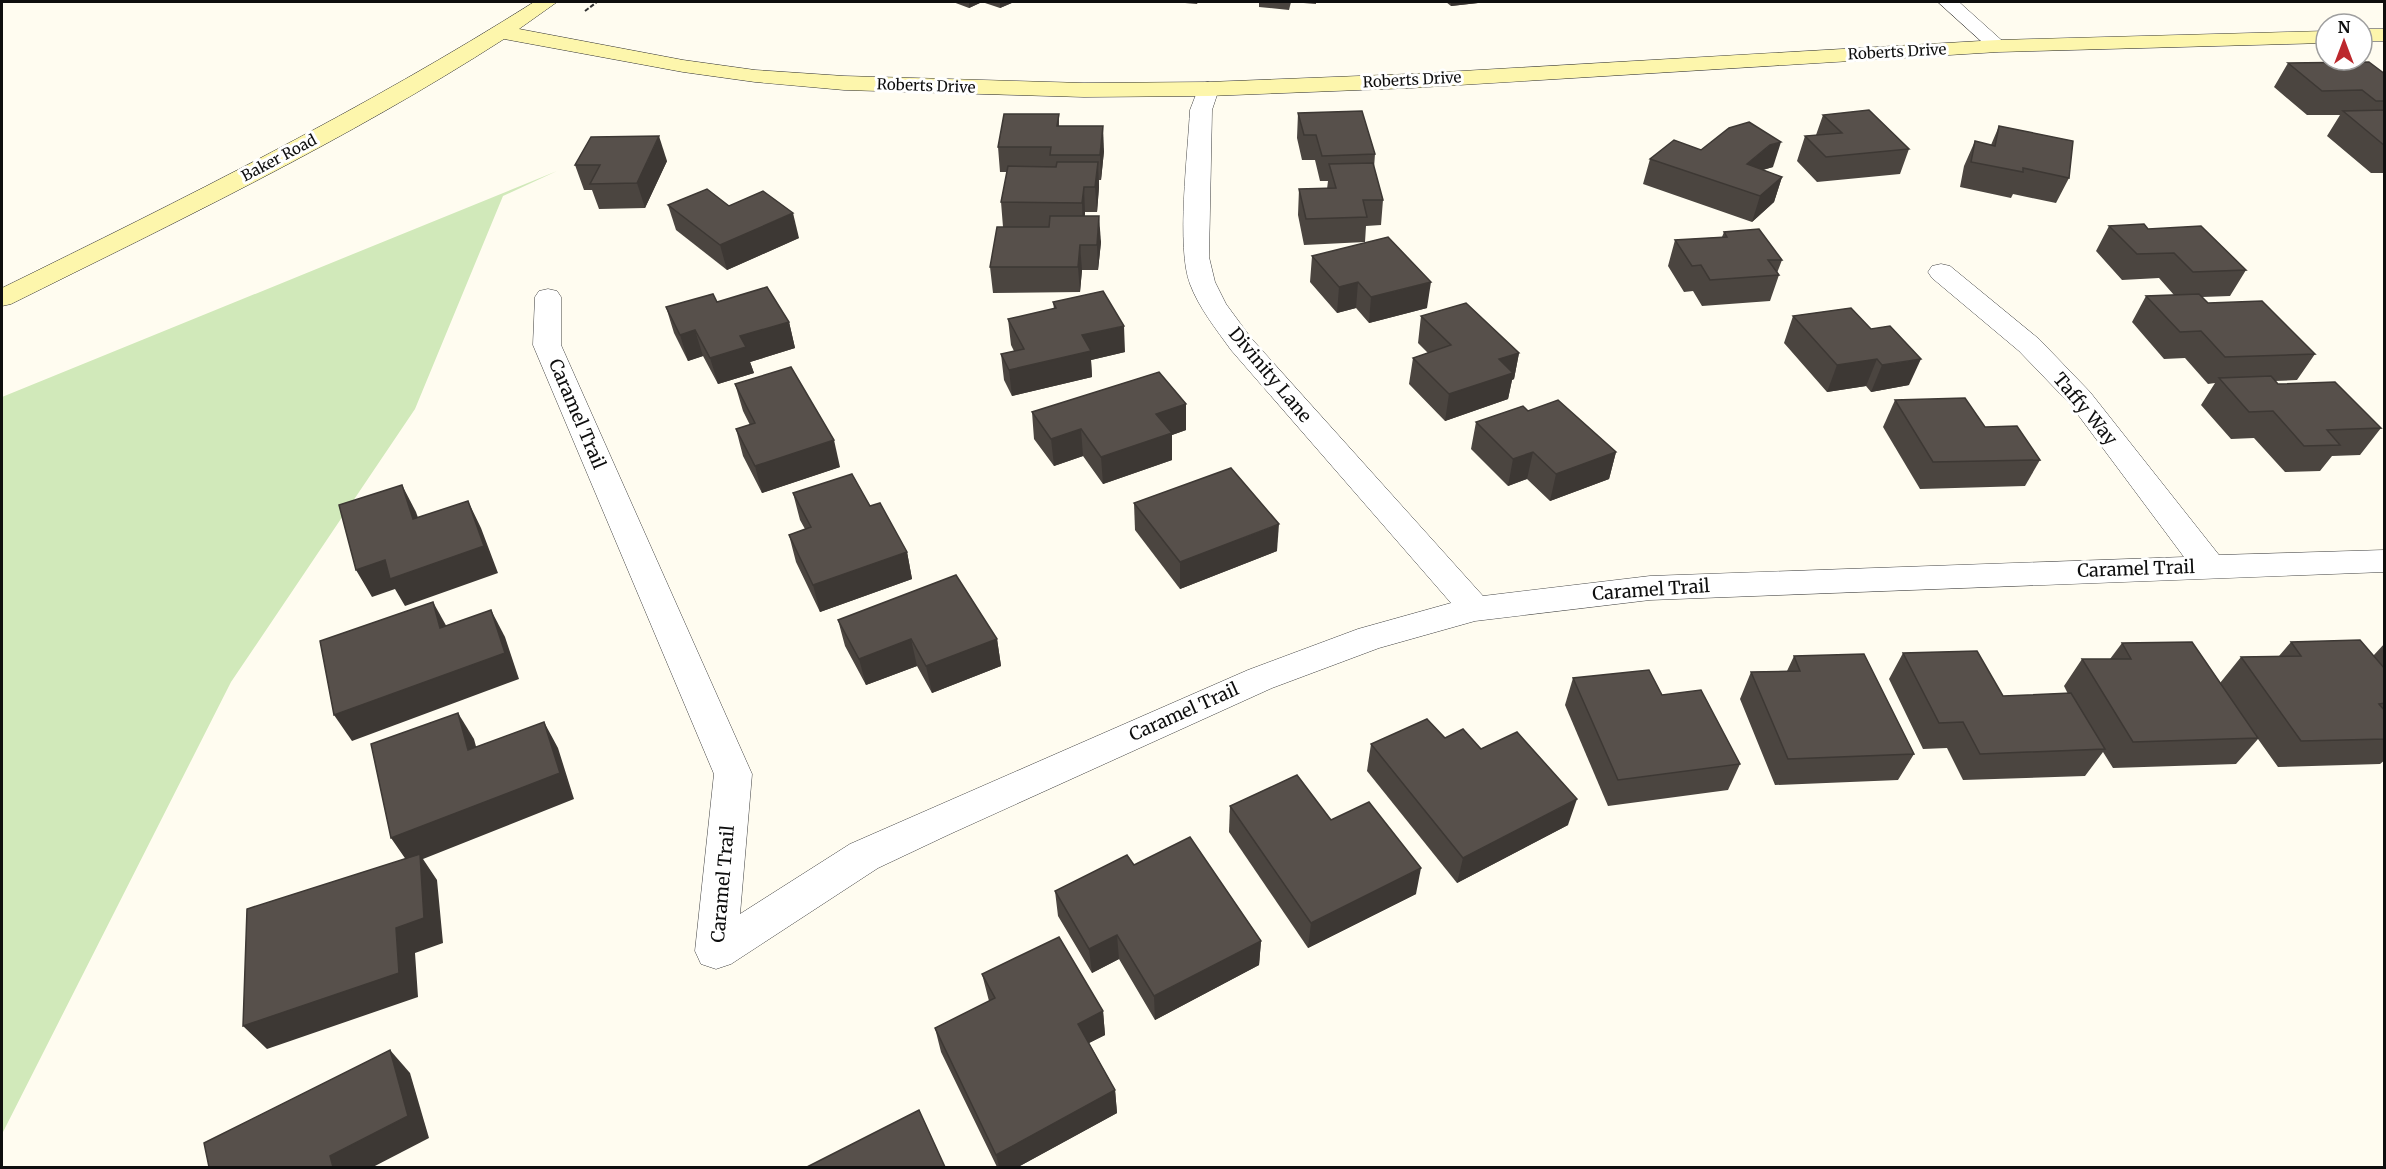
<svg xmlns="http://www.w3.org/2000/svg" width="2386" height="1169" font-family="Merriweather,serif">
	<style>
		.green { fill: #d1e9ba }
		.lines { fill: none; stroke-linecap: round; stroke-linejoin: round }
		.street-casing { stroke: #414141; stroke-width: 1 }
		.secondary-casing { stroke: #303030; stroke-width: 1 }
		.path { stroke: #303030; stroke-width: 2; stroke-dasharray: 4.5 2; stroke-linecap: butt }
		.street { fill: #fff; fill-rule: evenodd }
		.secondary { fill: #fdf6ac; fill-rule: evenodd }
		.wall { fill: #4b4540 }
		.shaded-wall { fill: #3d3834 }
		.building { fill: #57504b; stroke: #3d3834; stroke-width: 1.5 }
		.labels { text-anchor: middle; stroke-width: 6; stroke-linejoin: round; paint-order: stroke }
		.far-street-label { font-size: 15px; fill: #0e0e0e; stroke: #fff }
		.street-label { font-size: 18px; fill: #0e0e0e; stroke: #fff }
	</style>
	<rect width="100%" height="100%" fill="#fffcf0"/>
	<path class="green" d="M557,171L503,196L415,409L231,682L2,1134V397Z"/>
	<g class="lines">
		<g class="street-casing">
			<g id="street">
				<path d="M1938,2H1959L2008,46L2005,50H1991Z"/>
				<path d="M1208,82L1216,84L1219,89L1212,110L1209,257L1215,282L1226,304L1251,338L1483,596L1650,576L2184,557L2070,404L2019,351L1932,278L1928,272L1932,266L1941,264L1950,266L2039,339L2090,392L2219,555L2384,550V572L1650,600L1475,621L1379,648L1272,688L950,834L878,868L731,964L716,969L701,964L695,951L714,774L533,345L535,297L539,291L548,289L557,291L561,297V345L752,774L740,914L850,844L1248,670L1358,629L1451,603L1231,350C1216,329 1199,308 1190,284C1176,248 1188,152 1190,110L1200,84Z"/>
			</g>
		</g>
		<g class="secondary-casing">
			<g id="secondary">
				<path d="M534,2H557L519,29L683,60L755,70L844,76L1084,83L1208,82L1410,74L1998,40L2326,31V43L1998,52L1410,88L1208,96L1084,97L844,90L755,82L683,72L504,39C347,140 178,221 11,304L2,306V288C183,199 363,110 534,2Z"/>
				<rect x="2362" y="29" width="22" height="12"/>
			</g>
		</g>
		<path class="path" d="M585,11L597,2"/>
		<use href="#street" class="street"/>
		<use href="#secondary" class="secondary"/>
	</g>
	<g class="wall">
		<path d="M953,2H1014L1000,8L982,2L969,8Z"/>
		<path d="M1173,2H1198L1197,4Z"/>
		<path d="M1259,2H1316V4L1291,2L1289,10L1259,7Z"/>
		<path d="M1446,2H1487L1451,6Z"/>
		<path d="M2288,63L2385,74V173H2371L2327,136L2340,115H2307L2274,87Z"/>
		<path d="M1298,113L1375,154L1374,168L1383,200L1381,225L1366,226L1365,242L1304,245L1298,215L1299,189H1327L1328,181H1320L1315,160H1302L1297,138Z"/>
		<path d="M1059,114V126L1104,151L1101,180H1099V187L1097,212H1085V216L1101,242L1098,270H1082L1080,292L993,293L990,267L1003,227L1001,202L1007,172H1000L998,147Z"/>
		<path d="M1823,115L1909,149L1900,174L1817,182L1797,161L1805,136L1816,135Z"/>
		<path d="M1999,126L2069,178L2056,203L2013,194L2011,198L1960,187L1964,166L1975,141L1991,145Z"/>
		<path d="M1701,150L1773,167L1763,170L1782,177L1774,202L1752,222L1643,184L1650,159Z"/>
		<path d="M667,161L645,208L599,209L592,190H584L575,165Z"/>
		<path d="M668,205L729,206L799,238L727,270L676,230Z"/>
		<path d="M2109,226L2148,229L2246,270L2230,296L2202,297L2208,303L2315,354L2297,380L2275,381L2278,384L2381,428L2360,455L2332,456L2320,471L2285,472L2254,438L2231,439L2201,405L2215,383L2208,384L2185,358L2164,359L2132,322L2146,296L2174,295L2159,278L2122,280L2096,251Z"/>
		<path d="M1724,232L1782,260L1777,273L1779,275L1770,301L1702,306L1693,291L1684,292L1668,266L1675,240L1722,237Z"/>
		<path d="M1312,256L1427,308L1369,323L1356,308L1337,313L1310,282Z"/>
		<path d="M717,302L789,322L795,348L750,362L754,373L718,384L703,356L688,361L674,333L666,307Z"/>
		<path d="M1053,302L1125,352L1091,360L1092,377L1012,396L1004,380L1001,354L1014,351L1011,345L1008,319L1054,309Z"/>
		<path d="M1851,308L1909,385L1871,392L1866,386L1827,392L1784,343L1793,316Z"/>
		<path d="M1421,316L1519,353L1514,379L1512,380L1508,399L1445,421L1409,384L1413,358L1428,353L1418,343Z"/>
		<path d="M735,384L840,467L762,493L743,456L736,429L750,425L743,411Z"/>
		<path d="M1895,400L1985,427L2040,460L2025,486L1920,489L1883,427Z"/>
		<path d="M1186,404V430L1172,435V460L1103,484L1083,456L1054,466L1034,439L1032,412Z"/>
		<path d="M1528,411L1616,452L1609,479L1550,501L1527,479L1508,486L1471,449L1476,422Z"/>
		<path d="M793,493L870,506L907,552L912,579L820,612L796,562L789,535L805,529L800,520Z"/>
		<path d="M1134,503L1277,551L1180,589L1135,530Z"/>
		<path d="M838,620L997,639L1001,666L932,693L917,666L866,685L845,646Z"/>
		<path d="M2291,642L2373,656L2385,643V760L2380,764L2278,767L2258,739L2236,764L2113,768L2103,752L2085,776L1963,780L1947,748L1923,749L1889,679L1903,653L2003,696L2068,694L2064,686L2082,659H2110L2122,643L2220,683L2241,657L2279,656Z"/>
		<path d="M1794,656L1914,754L1898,780L1775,785L1740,699L1751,672L1787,671Z"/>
		<path d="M1573,678L1662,695L1740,764L1728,790L1608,806L1565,705Z"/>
		<path d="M1445,738L1481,749L1568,825L1457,883L1367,771L1371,744Z"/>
		<path d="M1230,806L1331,820L1416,894L1308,948L1229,832Z"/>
		<path d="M1134,865L1261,941L1259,965L1155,1020L1119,959L1092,973L1058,916L1055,891Z"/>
		<path d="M982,974L1103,1011L1105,1035L1089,1043L1115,1090L1117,1113L1018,1167H997L941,1052L935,1028L989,1001Z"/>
	</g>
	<g class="shaded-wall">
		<path d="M969,2H982L969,8Z"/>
		<path d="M1000,2H1014L1000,8Z"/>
		<path d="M1451,2H1487L1451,6Z"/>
		<path d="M1103,126L1104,151L1101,180L1100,155Z"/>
		<path d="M659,136L667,161L645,208L637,183Z"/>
		<path d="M1781,142L1773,167L1762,170L1747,164L1770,145Z"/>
		<path d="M1098,162L1099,187L1097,212L1095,187Z"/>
		<path d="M1782,177L1774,202L1752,222L1760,196Z"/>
		<path d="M1084,187L1085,212L1083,228L1082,203Z"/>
		<path d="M793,213L799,238L727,270L720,245Z"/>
		<path d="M1099,216L1101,242L1098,270L1097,245Z"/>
		<path d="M1080,245L1082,270L1080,292L1078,267Z"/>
		<path d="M1358,282L1356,308L1337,313L1339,287Z"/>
		<path d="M1431,282L1427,308L1369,323L1371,297Z"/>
		<path d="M789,322L795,348L750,362L754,373L718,384L710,358L740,336Z"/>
		<path d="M1124,326L1125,352L1091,360L1092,377L1012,396L1009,370L1082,335Z"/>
		<path d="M695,330L703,356L688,361L680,335Z"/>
		<path d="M1519,353L1514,379L1512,380L1508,399L1445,421L1449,394L1499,359Z"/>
		<path d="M1877,359L1866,386L1827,392L1837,365Z"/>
		<path d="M1921,359L1909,385L1871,392L1882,365Z"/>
		<path d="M1186,404V430L1172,435V460L1103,484L1101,457L1156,414Z"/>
		<path d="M1081,429L1083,456L1054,466L1051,439Z"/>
		<path d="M834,440L840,467L762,493L755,466Z"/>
		<path d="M1533,452L1527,479L1508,486L1513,459Z"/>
		<path d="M1616,452L1609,479L1550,501L1556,474Z"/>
		<path d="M402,485L416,512L428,546L413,519Z"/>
		<path d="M468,501L481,528L498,573L405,606L395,589L372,597L356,570Z"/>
		<path d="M1279,524L1277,551L1180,589V562Z"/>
		<path d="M907,552L912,579L820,612L813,585Z"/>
		<path d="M433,602L448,629L440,628Z"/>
		<path d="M491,610L505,637L519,679L352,741L334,715Z"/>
		<path d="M911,639L917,666L866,685L859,659Z"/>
		<path d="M997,639L1001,666L932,693L926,666Z"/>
		<path d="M458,713L474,739L484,776L468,750Z"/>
		<path d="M544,722L558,748L574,799L423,859L437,880L443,943L415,953L418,997L267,1049L243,1026L409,864L391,838Z"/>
		<path d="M1577,799L1568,825L1457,883L1463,858Z"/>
		<path d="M1421,868L1416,894L1308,948L1311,923Z"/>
		<path d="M1117,935L1119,959L1092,973L1089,949Z"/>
		<path d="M1261,941L1259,965L1155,1020L1154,996Z"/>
		<path d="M1103,1011L1105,1035L1081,1047L1078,1024Z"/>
		<path d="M390,1050L410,1073L429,1138L373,1167H333L330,1156Z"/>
		<path d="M1115,1090L1117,1113L1018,1167H999L996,1155Z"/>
	</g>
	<g class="building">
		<path d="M2369,62L2385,74V101H2376L2362,90L2322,91L2288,63Z"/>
		<path d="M1869,110L1909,149L1826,157L1805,136L1842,133L1823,115Z"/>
		<path d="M2385,110V146L2343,111Z"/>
		<path d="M1362,111L1375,154L1322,156L1316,135H1304L1298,113Z"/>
		<path d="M1004,114H1059L1057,126H1103L1100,155H1050L1051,147H998Z"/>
		<path d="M1749,122L1781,142L1770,145L1747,164L1782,177L1760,196L1650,159L1674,140L1701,150L1729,128Z"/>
		<path d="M1999,126L2073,141L2069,178L2023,168V172L1971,162L1975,141L1995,146Z"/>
		<path d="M659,136L637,183L590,184L600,165H575L591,137Z"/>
		<path d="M1057,162H1098L1095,187H1084L1082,203L1001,202L1008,166L1056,167Z"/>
		<path d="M1373,163L1383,200H1363L1367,217L1306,219L1299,189L1336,188L1329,164Z"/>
		<path d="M707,189L729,206L763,191L793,213L720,245L668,205Z"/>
		<path d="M1050,216H1099L1097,245H1080L1078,267H990L997,227H1049Z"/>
		<path d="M2144,224L2148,229L2201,226L2246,270L2193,272L2174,253L2137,254L2109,226Z"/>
		<path d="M1759,229L1782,260H1768L1779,275L1710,280L1701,265L1692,266L1675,240L1727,237L1724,232Z"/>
		<path d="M1388,237L1431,282L1371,297L1358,282L1339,287L1312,256Z"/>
		<path d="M767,287L789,322L740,336L746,347L710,358L695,330L680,335L666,307L713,294L717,302Z"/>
		<path d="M1103,291L1124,326L1082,335L1091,351L1009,370L1001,354L1024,349L1008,319L1056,308L1053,302Z"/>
		<path d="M2199,294L2208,303L2262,301L2315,354L2225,357L2201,331L2180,332L2146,296Z"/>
		<path d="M1466,303L1519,353L1499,359L1513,373L1449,394L1413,358L1451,345L1421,316Z"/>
		<path d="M1851,308L1871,329L1890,326L1921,359L1882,365L1877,359L1837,365L1793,316Z"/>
		<path d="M791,367L834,440L755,466L736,429L755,423L735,384Z"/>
		<path d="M1159,372L1186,404L1156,414L1172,433L1101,457L1081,429L1051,439L1032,412Z"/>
		<path d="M2271,376L2278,384L2335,382L2381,428L2327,430L2340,445L2304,446L2273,411L2249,412L2219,378Z"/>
		<path d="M1965,398L1985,427L2017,426L2040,460L1933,462L1895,400Z"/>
		<path d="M1558,400L1616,452L1556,474L1533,452L1513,459L1476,422L1523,406L1528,411Z"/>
		<path d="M1231,468L1279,524L1180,562L1134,503Z"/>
		<path d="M852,474L870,506L880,503L907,552L813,585L789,535L811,527L793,493Z"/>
		<path d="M402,485L413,519L468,501L484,546L390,579L385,560L356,570L339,505Z"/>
		<path d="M956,575L997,639L926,666L911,639L859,659L838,620Z"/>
		<path d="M433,602L440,628L491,610L505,653L334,715L320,641Z"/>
		<path d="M2360,640L2385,669V703L2379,704L2385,711V739L2301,741L2241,657L2301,656L2291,642Z"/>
		<path d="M2192,642L2258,738L2133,742L2082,659H2131L2122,643Z"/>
		<path d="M1977,651L2003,696L2071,693L2105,749L1980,754L1963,722L1939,723L1903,653Z"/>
		<path d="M1864,654L1914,754L1788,759L1751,672L1800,671L1794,656Z"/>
		<path d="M1649,670L1662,695L1701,690L1740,764L1618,780L1573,678Z"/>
		<path d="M458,713L468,750L544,722L560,773L391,838L371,744Z"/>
		<path d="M1427,719L1445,738L1463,729L1481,749L1517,732L1577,799L1463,858L1371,744Z"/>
		<path d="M1297,775L1331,820L1369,802L1421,868L1311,923L1230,806Z"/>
		<path d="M1190,837L1261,941L1154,996L1117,935L1089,949L1055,891L1127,855L1134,865Z"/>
		<path d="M420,854L424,918L396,928L399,973L243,1026L247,909Z"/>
		<path d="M1059,937L1103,1011L1078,1024L1115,1090L996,1155L935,1028L995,998L982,974Z"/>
		<path d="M390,1050L408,1116L330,1156L333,1167H209L204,1143Z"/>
		<path d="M919,1110L945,1167H807Z"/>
	</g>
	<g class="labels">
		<g class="far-street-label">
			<text transform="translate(1897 52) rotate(-3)" y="5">Roberts Drive</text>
			<text transform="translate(1412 80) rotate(-3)" y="5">Roberts Drive</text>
			<text transform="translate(926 86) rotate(2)" y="5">Roberts Drive</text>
			<text transform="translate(279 158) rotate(-28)" y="5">Baker Road</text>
		</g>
		<g class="street-label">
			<text transform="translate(1270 375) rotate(50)" y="6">Divinity Lane</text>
			<text transform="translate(2085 409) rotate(50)" y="6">Taffy Way</text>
			<text transform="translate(577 414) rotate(67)" y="6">Caramel Trail</text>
			<text transform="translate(2136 569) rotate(-2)" y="6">Caramel Trail</text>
			<text transform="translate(1651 590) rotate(-4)" y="6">Caramel Trail</text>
			<text transform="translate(1184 712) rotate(-24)" y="6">Caramel Trail</text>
			<text transform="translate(723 884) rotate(-85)" y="6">Caramel Trail</text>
		</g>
	</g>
	<rect width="2386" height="1169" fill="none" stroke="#0e0e0e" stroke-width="6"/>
	<g transform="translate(2344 42)"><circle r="28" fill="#ffffff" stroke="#9f9f9f" stroke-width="1.5"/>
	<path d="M0-4.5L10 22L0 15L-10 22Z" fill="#bc282d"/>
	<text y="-9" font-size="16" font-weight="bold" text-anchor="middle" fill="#0e0e0e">N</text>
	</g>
</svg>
